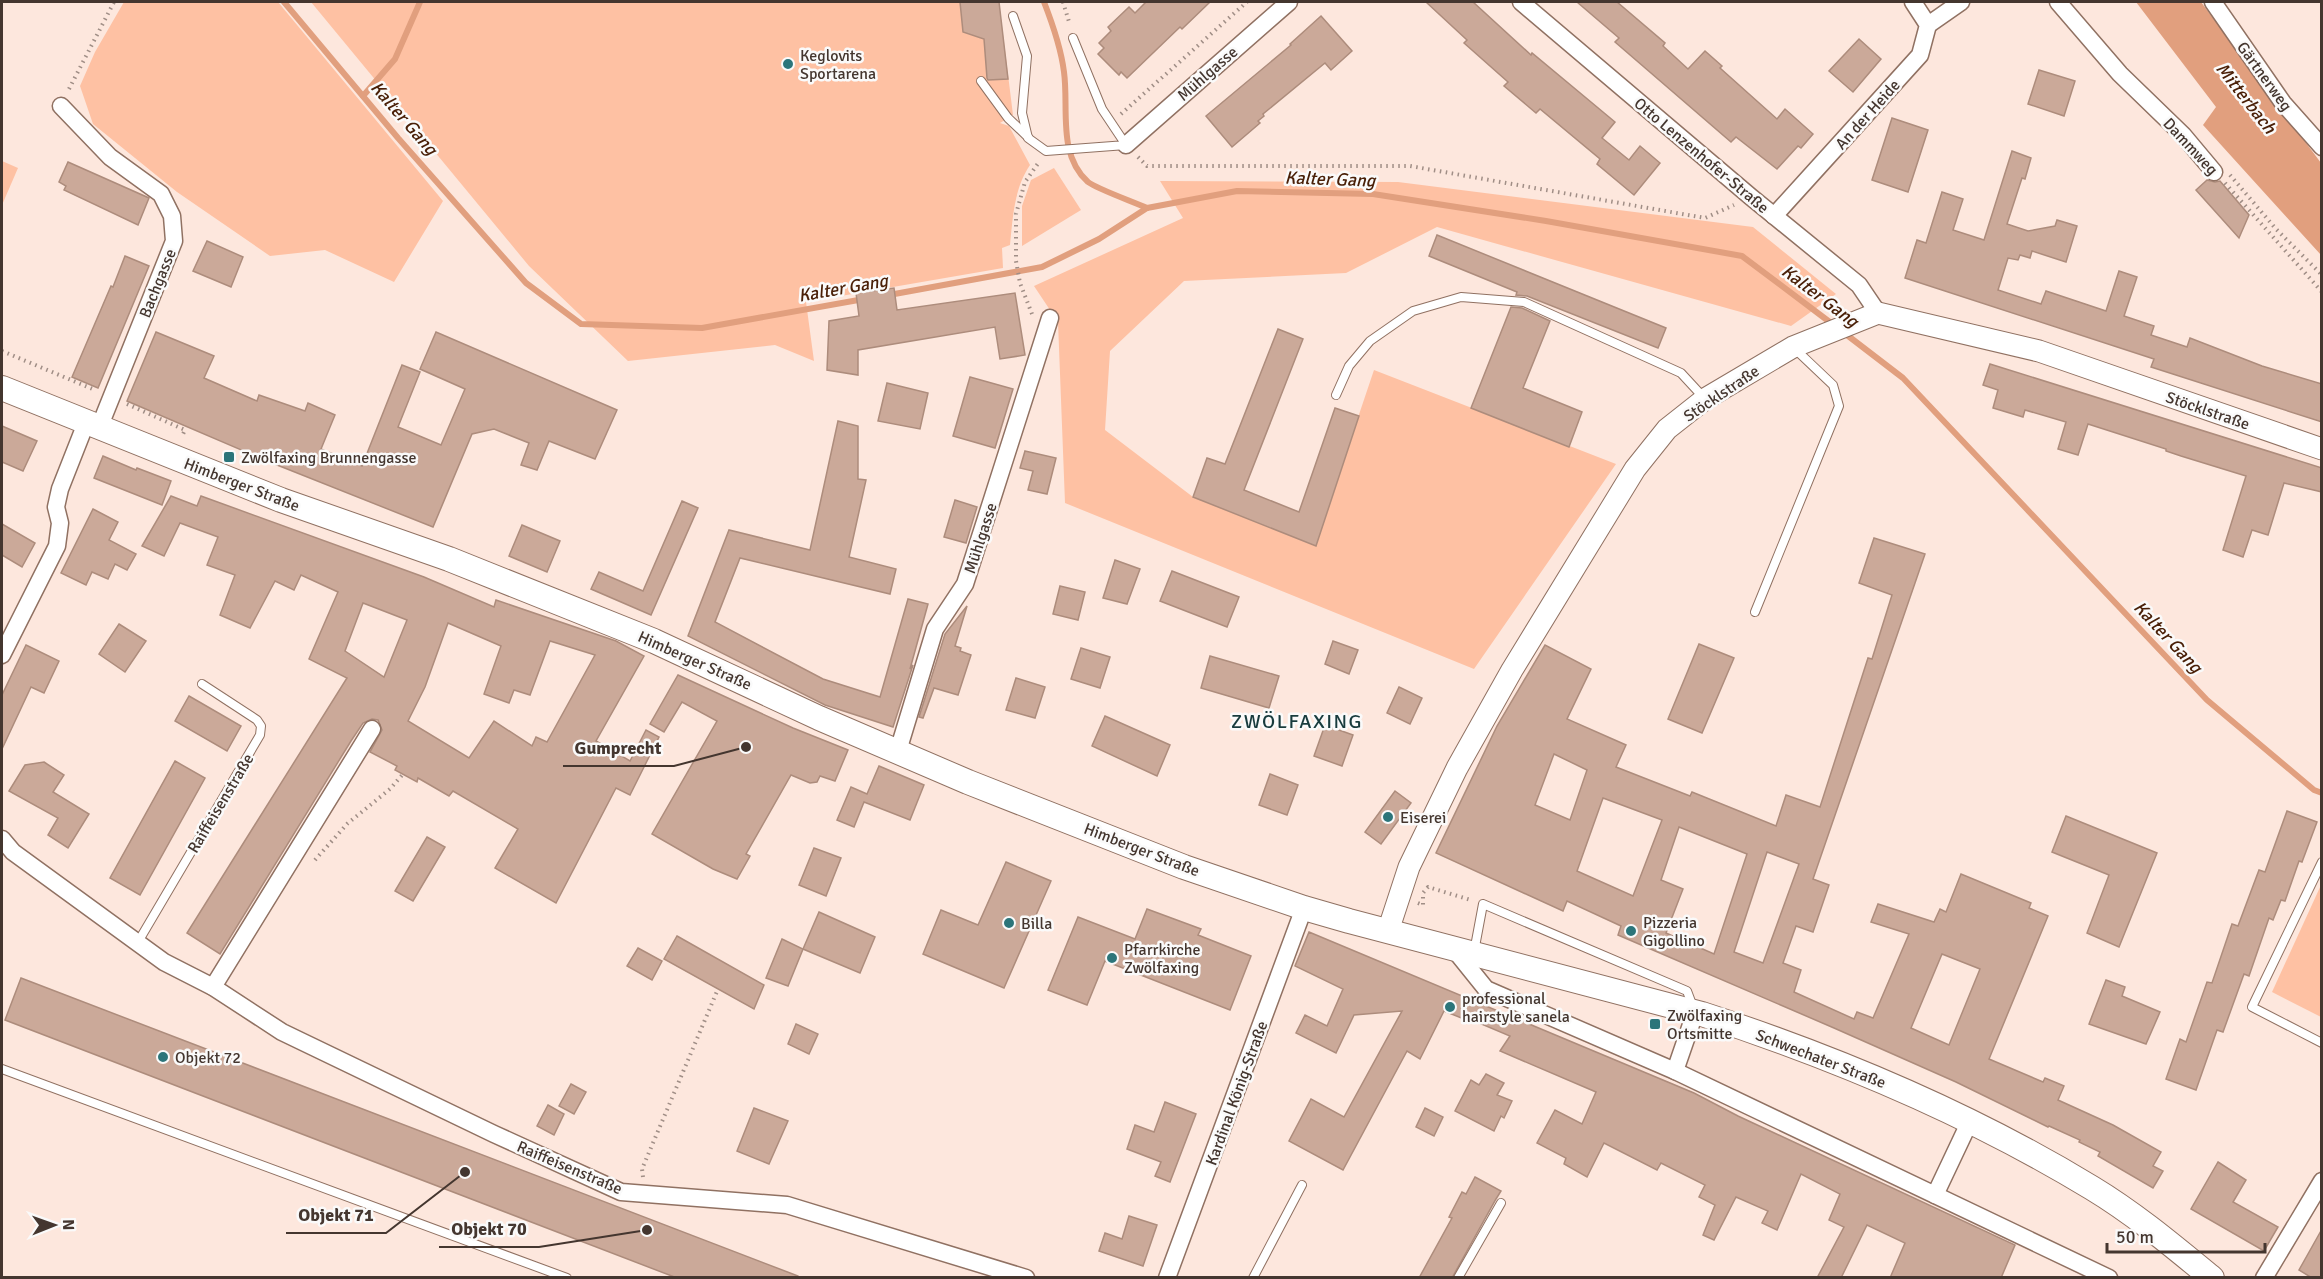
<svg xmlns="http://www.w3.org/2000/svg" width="2323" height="1279" font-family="Signika,sans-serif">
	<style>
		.green { fill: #fec1a3 }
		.water { fill: #e19f7e }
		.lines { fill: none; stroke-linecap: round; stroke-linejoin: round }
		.stream { stroke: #e19f7e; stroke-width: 6 }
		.building { fill: #cba999; stroke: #ad8c7c; stroke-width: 1.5; fill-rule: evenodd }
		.service-casing { stroke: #907162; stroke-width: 10 }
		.minor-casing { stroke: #907162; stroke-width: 19 }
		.tertiary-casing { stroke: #907162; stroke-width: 23 }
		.secondary-casing { stroke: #907162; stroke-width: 26 }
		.path { stroke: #a08e86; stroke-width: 4; stroke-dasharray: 1.5 4.5; stroke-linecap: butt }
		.service { stroke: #fff; stroke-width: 8 }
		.minor { stroke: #fff; stroke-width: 16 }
		.tertiary { stroke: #fff; stroke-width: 21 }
		.secondary { stroke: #fff; stroke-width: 24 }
		.poi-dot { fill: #2c757a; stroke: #fafafa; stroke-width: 2 }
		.labels { text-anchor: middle; stroke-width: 5; stroke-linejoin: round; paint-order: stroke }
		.poi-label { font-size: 16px; fill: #44362f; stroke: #fafafa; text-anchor: start }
		.street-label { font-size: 16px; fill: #44362f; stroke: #fafafa }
		.water-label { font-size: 18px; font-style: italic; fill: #4a2008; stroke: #fafafa }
		.quarter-label { font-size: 20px; letter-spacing: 1.5px; fill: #183b3d; stroke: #fafafa }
		.leader { fill: none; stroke: #44362f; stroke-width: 2 }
		.callout-dot { fill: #44362f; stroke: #fafafa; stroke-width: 2 }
		.callout-label { font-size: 18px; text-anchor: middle; font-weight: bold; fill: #44362f; stroke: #fafafa; stroke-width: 5; stroke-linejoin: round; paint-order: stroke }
	</style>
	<rect width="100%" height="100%" fill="#fde7dd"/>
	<g class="green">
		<path d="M124,2H278L443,201L394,282L325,250L270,256L177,192L93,124L80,86L95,52Z"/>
		<path d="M311,2H999L1013,115L1000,123L1009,126L1030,165C1014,189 1013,216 1010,245L1002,248L1003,268L806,302L814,361L775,345L628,361L529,266Z"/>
		<path d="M2,161L18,168L2,205Z"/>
		<path d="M1054,168L1081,210L1022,246V206L1031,180Z"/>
		<path d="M1160,181L1398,182L1753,227L1836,294L1791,326L1437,227L1346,273L1184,281L1110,351L1105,430L1193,497L1315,545L1374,370L1616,464L1474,669L1065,503L1058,322L1034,286L1183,218Z"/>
		<path d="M2321,885V1017L2272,992Z"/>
	</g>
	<path class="water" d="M2136,2H2201L2321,163V255L2203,125L2216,107Z"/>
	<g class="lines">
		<g class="stream">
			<path d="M284,2L398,138L526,283L581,324L702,328L864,299"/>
			<path d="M1044,2C1053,25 1061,48 1064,72C1069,108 1057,154 1088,182C1097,189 1134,202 1147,208"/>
			<path d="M363,96L395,59L420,2"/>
			<path d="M889,295L1042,267L1099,239L1147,208L1237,191L1373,194L1546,221L1742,256L1835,326"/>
			<path d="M1843,332L1903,378L2207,700L2314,790L2322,793"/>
		</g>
	</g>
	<g class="building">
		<path d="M960,2H999L1008,79L988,80L987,78L984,39L963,32Z"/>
		<path d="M1146,2H1210L1182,29L1180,27L1127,78L1121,72L1119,75L1098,54L1104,48L1099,43L1111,31L1108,27L1129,7L1135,13Z"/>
		<path d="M1426,2H1473L1531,55L1532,53L1615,122L1602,138L1629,160L1640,146L1660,163L1634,195L1597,164L1600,159L1540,109L1536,113L1504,86L1508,82L1464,43L1467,40Z"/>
		<path d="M1577,2H1617L1665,43L1663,46L1688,69L1705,51L1722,66L1720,68L1777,119L1785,109L1813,134L1801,148L1798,146L1777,169L1736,137L1731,142L1615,42L1619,38Z"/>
		<path d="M1321,16L1352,51L1331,70L1325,63L1263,114L1264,116L1258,121L1260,123L1232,147L1206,116L1291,45L1290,44Z"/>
		<path d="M1859,39L1881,59L1853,92L1829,71Z"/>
		<path d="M2039,70L2075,81L2064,116L2028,104Z"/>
		<path d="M1892,118L1928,130L1908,192L1872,180Z"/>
		<path d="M2012,151L2031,158L2025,179L2022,178L2007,224L2028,231L2055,226L2057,220L2077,226L2066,262L2032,251L2030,258L2020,255L2018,260L2008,258L1998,290L2041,304L2046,291L2106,311L2119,271L2137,277L2124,316L2154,326L2151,335L2187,347L2190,338L2262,366L2322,384V422L2151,367L2154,359L1905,278L1917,240L1926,243L1942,192L1963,199L1953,230L1984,240Z"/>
		<path d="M68,162L149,198L138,225L64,190L66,186L59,182Z"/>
		<path d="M2207,180L2215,182L2220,181L2249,215L2239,238L2196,190Z"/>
		<path d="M1437,235L1666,328L1658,348L1527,296L1516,295L1517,292L1429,256Z"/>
		<path d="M207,241L243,257L231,287L193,271Z"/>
		<path d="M125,256L149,266L98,388L72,377L111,286L113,287Z"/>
		<path d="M894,288L897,310L1015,293L1025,355L1000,359L995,327L858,350V375L827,370L829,321L859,316L856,293Z"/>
		<path d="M1511,307L1522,308L1550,321L1523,388L1582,412L1569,447L1471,408Z"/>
		<path d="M1278,329L1303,339L1244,490L1299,512L1335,408L1359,416L1316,546L1193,497L1207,458L1225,464Z"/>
		<path d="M156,332L214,356L204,378L257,401L259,395L305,411L308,403L335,415L321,449L362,466L402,365L420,372L398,427L441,445L465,389L420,369L436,332L617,410L595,459L549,441L537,470L521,465L529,443L494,429L472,434L433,527L267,461L127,401Z"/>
		<path d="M1990,364L2322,468V492L2284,483L2268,535L2252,530L2243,557L2223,550L2246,476L2181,456L2166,451V449L2088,424L2078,455L2058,449L2066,422L2025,410L2023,417L1993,408L1998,390L1983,385Z"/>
		<path d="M970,377L1013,389L995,448L953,436Z"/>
		<path d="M887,383L928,393L920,429L878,421Z"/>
		<path d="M838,421L858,426V479L866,480L849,557L896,569L890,594L740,558L715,622L823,679L880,697L908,599L928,604L910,669L913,665L893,727L825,705L688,636L729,530L810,550Z"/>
		<path d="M2,426L37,441L23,471L2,462Z"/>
		<path d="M1025,451L1056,458L1047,494L1028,490L1033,471L1020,468Z"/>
		<path d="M103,456L136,470L137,468L171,481L162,505L94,478Z"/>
		<path d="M171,496L197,506L201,496L424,577L494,607L496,600L616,641L644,656L596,741L630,761L646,730L659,737L630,795L616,788L556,903L495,868L518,829L453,791L449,796L418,778L417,782L395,770L397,766L370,752L382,730L378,720L372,719L363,723L351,741L220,954L187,933L347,678L309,659L338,592L301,575L294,590L275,581L250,628L220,615L235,575L207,565L218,537L180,523L164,556L142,546ZM363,603L407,620L384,677L345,651ZM448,623L501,646L484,694L509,703L514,690L530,695L550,641L595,655L547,742L536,737L532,746L494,721L469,758L408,721L425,687Z"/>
		<path d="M955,500L977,507L966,543L944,537Z"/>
		<path d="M682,501L698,508L651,615L591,589L599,572L643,591Z"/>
		<path d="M93,509L118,522L109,540L136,554L127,570L115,564L108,579L92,572L86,585L61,573Z"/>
		<path d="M2,524L35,543L22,567L2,555Z"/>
		<path d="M522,525L560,541L547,572L509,556Z"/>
		<path d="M1874,538L1925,554L1813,879L1829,885L1813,932L1796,926L1783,963L1801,970L1794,992L1854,1019L1857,1012L1873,1018L1909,934L1871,922L1878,904L1934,922L1940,909L1946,912L1961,874L2031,903L2029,908L2048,916L1989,1059L2043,1082L2045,1078L2064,1086L2058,1100L2113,1125L2161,1152L2153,1166L2163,1171L2153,1188L2098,1156L2100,1152L2079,1142L2080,1140L2049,1126L2048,1127L1956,1082L1834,1028L1618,935L1621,926L1567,901L1563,911L1436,853L1497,726L1545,645L1591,669L1567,719L1626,745L1616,767L1690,796L1692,792L1776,826L1786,795L1820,807L1868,658L1872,659L1892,595L1859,583ZM1554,754L1587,770L1570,820L1535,805ZM1603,798L1662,820L1633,896L1577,871ZM1679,827L1747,854L1714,954L1666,933L1683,889L1661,880ZM1767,852L1799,864L1763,963L1734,952ZM1942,954L1980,969L1949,1045L1911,1028Z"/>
		<path d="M1115,560L1140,569L1127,604L1103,598Z"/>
		<path d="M1172,571L1239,597L1227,627L1160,601Z"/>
		<path d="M1060,586L1085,592L1078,620L1053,614Z"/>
		<path d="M967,606L955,646L961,648L960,651L971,655L958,695L934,688L923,718L919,717L945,634Z"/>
		<path d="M119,624L146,641L125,672L99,654Z"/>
		<path d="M1333,641L1358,650L1349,674L1325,664Z"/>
		<path d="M1699,644L1734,658L1702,733L1668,719Z"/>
		<path d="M26,645L59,661L44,693L31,687L2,749V695Z"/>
		<path d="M1081,648L1110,657L1100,688L1071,679Z"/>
		<path d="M1210,656L1279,676L1269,708L1201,688Z"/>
		<path d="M678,675L793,728L848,750L835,781L820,776L817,782L810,783L791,775L746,854L750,856L737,879L713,869L652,834L717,721L682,702L664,732L650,724Z"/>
		<path d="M1016,678L1045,687L1035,718L1006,710Z"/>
		<path d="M1399,687L1422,698L1410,724L1387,713Z"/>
		<path d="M189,696L241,726L227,751L175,721Z"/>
		<path d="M1105,716L1170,745L1157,776L1092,746Z"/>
		<path d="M1325,725L1353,735L1342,766L1314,756Z"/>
		<path d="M175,761L205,778L140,895L110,878Z"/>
		<path d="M44,762L64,775L53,792L89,814L68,848L48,835L58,818L9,791L25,765Z"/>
		<path d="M879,766L924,785L910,820L864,802L854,827L837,820L851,787L867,794Z"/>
		<path d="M1270,774L1298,785L1287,815L1259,805Z"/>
		<path d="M1395,791L1411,803L1381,844L1365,832Z"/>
		<path d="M2287,811L2317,822L2302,862L2299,861L2285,901L2281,900L2273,920L2269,918L2249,976L2244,974L2223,1032L2217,1030L2196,1090L2166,1079L2180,1039L2186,1042L2207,982L2212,983L2232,924L2238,926L2259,870L2265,872Z"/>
		<path d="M2066,816L2157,853L2119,947L2087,933L2109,875L2052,852Z"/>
		<path d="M427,837L445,847L413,901L395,891Z"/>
		<path d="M814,848L841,858L826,896L799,885Z"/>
		<path d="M1006,862L1051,881L1004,988L923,954L941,910L978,925Z"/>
		<path d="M1147,909L1201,929L1198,935L1251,956L1230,1010L1105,961L1087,1005L1048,990L1078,917L1135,939Z"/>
		<path d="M819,912L875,937L860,973L803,949Z"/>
		<path d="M1309,932L1694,1093L1738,1116L2015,1245L2001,1278H1890L1905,1243L1867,1225L1841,1278H1817L1844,1227L1829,1220L1840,1194L1801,1174L1777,1230L1762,1223L1768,1211L1736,1197L1714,1240L1703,1235L1715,1205L1699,1197L1705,1185L1661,1163L1657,1170L1604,1143L1587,1177L1564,1164L1566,1158L1537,1143L1555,1110L1582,1124L1596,1092L1500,1051L1510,1036L1465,1017L1464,1019L1444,1011L1420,1059L1407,1051L1343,1170L1289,1141L1311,1099L1344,1117L1402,1011L1354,1015L1336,1053L1296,1033L1305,1015L1327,1026L1343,989L1295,966Z"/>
		<path d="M677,936L764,985L754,1009L664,959Z"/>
		<path d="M782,939L803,949L788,986L766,978Z"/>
		<path d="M638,948L662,961L652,980L627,966Z"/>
		<path d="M21,978L798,1276V1278H677L5,1020Z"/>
		<path d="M2106,980L2125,987L2122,996L2160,1012L2146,1044L2089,1024Z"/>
		<path d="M796,1024L818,1034L809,1054L788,1044Z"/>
		<path d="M1486,1074L1504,1083L1497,1095L1512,1101L1504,1118L1501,1116L1494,1131L1455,1111L1471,1080L1479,1085Z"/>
		<path d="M571,1084L586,1092L574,1114L559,1106Z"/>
		<path d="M1165,1102L1196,1114L1170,1182L1155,1176L1161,1162L1127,1149L1135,1125L1154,1132Z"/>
		<path d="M548,1105L564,1114L554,1135L537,1126Z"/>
		<path d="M754,1108L788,1121L769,1164L737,1151Z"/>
		<path d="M1425,1108L1443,1117L1434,1136L1416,1127Z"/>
		<path d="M2218,1162L2246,1180L2233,1202L2278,1227L2264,1251L2191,1209Z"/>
		<path d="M1475,1177L1501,1191L1496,1199L1452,1278H1419L1452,1218L1449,1217L1462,1192L1466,1194Z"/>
		<path d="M1129,1216L1157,1225L1143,1266L1099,1251L1105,1233L1122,1239Z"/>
		<path d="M2322,1229V1278H2312L2299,1270Z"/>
	</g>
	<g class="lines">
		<g class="service-casing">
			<g id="service">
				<path d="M1013,16L1027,56L1022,113L1028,138L1046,151L1126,145L1102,109L1073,38"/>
				<path d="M981,81L1008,118L1028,137"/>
				<path d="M1336,395L1349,366L1370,341L1413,311L1461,297L1524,302L1681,373L1705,399"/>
				<path d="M1755,612L1839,406L1833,385L1793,347"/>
				<path d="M2322,862L2252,1007L2322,1043"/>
				<path d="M138,942L260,735L261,726L257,720L202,684"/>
				<path d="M1474,952L1483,904L1687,991L1693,1007"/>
				<path d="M2,1069L567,1278"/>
				<path d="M1253,1278L1302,1185"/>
				<path d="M1458,1278L1501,1203"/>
			</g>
		</g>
		<g class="minor-casing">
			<g id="minor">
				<path d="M1521,2L1751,197L1859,285L1878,313"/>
				<path d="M2058,2L2120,74L2183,135L2214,172"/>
				<path d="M2213,2L2283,103L2322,147"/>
				<path d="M1928,25L1961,2"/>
				<path d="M61,106L110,157L161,194L172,216L174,241L99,428"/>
				<path d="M1126,145L1289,2"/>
				<path d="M1774,216L1920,55L1928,25L1913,2"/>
				<path d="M2,655L57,546L60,523L56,507L60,489L86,423"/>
				<path d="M898,751L935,629L965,584L1050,318"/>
				<path d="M2,839L13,852L164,962L213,987L282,1032L494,1134L621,1192L787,1205L1026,1278"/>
				<path d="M1453,948L1486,989L1675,1071L2109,1278"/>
				<path d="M213,987L372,729"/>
				<path d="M1675,1071L1695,1013"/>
				<path d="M1935,1195L1970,1121"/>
				<path d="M1167,1278L1304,908"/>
				<path d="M2264,1278L2322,1181"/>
			</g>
		</g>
		<g class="tertiary-casing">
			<path id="tertiary" d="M1388,931L1409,867L1457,768L1512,670L1635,469L1667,429L1705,399L1793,347L1878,313L2039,351L2322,449"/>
		</g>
		<g class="secondary-casing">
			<path id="secondary" d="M2,388L281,500L449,559L654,641L819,718L968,782L1184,867L1304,908L1349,921L1702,1014C1837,1058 1970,1114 2092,1188C2135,1214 2173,1246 2212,1278"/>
		</g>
		<g class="path">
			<path d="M1063,2L1070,25"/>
			<path d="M69,89L114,2"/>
			<path d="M1121,114L1247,2"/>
			<path d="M1138,157L1147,166H1410L1705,218L1734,205"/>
			<path d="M2230,175L2276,229L2322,275"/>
			<path d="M2225,183L2322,292"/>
			<path d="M1032,314L1020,283L1016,261V214L1025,182L1039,162"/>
			<path d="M2,351L95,390"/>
			<path d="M127,404L185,430L182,436"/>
			<path d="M315,860L347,824L390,789L403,774"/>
			<path d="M1418,903L1423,905V893L1428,887L1471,900"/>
			<path d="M643,1177L642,1169L718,989"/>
		</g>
		<use href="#service" class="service"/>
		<use href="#minor" class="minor"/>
		<use href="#tertiary" class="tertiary"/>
		<use href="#secondary" class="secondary"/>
	</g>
	<g class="poi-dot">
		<circle cx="788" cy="64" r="6"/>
		<rect x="223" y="451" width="12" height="12" rx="3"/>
		<circle cx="1388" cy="817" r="6"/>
		<circle cx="1009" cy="923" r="6"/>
		<circle cx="1631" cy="931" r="6"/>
		<circle cx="1112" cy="958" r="6"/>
		<circle cx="1450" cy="1007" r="6"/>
		<rect x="1649" y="1018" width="12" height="12" rx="3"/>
		<circle cx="163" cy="1057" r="6"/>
	</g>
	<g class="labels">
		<g class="poi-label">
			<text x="800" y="61">Keglovits<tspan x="800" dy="18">Sportarena</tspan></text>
			<text x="241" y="463">Zwölfaxing Brunnengasse</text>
			<text x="1400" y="823">Eiserei</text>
			<text x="1643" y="928">Pizzeria<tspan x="1643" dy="18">Gigollino</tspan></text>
			<text x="1021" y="929">Billa</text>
			<text x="1124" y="955">Pfarrkirche<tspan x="1124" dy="18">Zwölfaxing</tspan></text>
			<text x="1462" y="1004">professional<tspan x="1462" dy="18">hairstyle sanela</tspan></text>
			<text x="1667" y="1021">Zwölfaxing<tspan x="1667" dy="18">Ortsmitte</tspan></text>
			<text x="175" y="1063">Objekt 72</text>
		</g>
		<g class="street-label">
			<text transform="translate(1207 73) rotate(-41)" y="6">Mühlgasse</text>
			<text transform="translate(2265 76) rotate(54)" y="6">Gärtnerweg</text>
			<text transform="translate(1867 114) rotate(-48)" y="6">An der Heide</text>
			<text transform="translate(2191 146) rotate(47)" y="6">Dammweg</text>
			<text transform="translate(1702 155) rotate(40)" y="6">Otto Lenzenhofer-Straße</text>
			<text transform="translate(157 283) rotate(-68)" y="6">Bachgasse</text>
			<text transform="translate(1721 393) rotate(-34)" y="6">Stöcklstraße</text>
			<text transform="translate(2208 410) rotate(19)" y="6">Stöcklstraße</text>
			<text transform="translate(242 484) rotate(21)" y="6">Himberger Straße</text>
			<text transform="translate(980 538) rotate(-72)" y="6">Mühlgasse</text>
			<text transform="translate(695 660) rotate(24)" y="6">Himberger Straße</text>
			<text transform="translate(220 803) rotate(-59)" y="6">Raiffeisenstraße</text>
			<text transform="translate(1142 849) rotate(21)" y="6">Himberger Straße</text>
			<text transform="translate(1821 1058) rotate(21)" y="6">Schwechater Straße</text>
			<text transform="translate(1236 1093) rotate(-70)" y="6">Kardinal König-Straße</text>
			<text transform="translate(570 1167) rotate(23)" y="6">Raiffeisenstraße</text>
		</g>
		<g class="water-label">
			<text transform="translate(2246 98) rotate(52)" y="6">Mitterbach</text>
			<text transform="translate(404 118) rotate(49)" y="6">Kalter Gang</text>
			<text transform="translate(1330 179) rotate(2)" y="6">Kalter Gang</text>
			<text transform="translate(843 288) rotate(-10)" y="6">Kalter Gang</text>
			<text transform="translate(1820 296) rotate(37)" y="6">Kalter Gang</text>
			<text transform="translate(2168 637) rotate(47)" y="6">Kalter Gang</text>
		</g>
		<g class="quarter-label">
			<text x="1297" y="728">ZWÖLFAXING</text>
		</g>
	</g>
	<path class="leader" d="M746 747L674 766H563M465 1172L386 1233H286M647 1230L539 1247H439"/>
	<g class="callout-dot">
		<circle cx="746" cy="747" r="6"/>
		<circle cx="465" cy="1172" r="6"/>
		<circle cx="647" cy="1230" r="6"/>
	</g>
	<g class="callout-label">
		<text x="618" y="754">Gumprecht</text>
		<text x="336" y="1221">Objekt 71</text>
		<text x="489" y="1235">Objekt 70</text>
	</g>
	<rect width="2323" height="1279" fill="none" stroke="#44362f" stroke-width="6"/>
	<g transform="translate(54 1225) rotate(89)" stroke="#fafafa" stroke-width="4.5" paint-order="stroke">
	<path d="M0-4.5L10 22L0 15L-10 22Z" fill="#44362f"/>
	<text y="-9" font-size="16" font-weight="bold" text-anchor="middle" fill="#44362f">N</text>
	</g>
	<path d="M2107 1243v9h158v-9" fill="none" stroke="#44362f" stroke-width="3"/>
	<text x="2116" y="1243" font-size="18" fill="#44362f" stroke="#fafafa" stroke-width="4.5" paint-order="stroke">50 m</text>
</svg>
